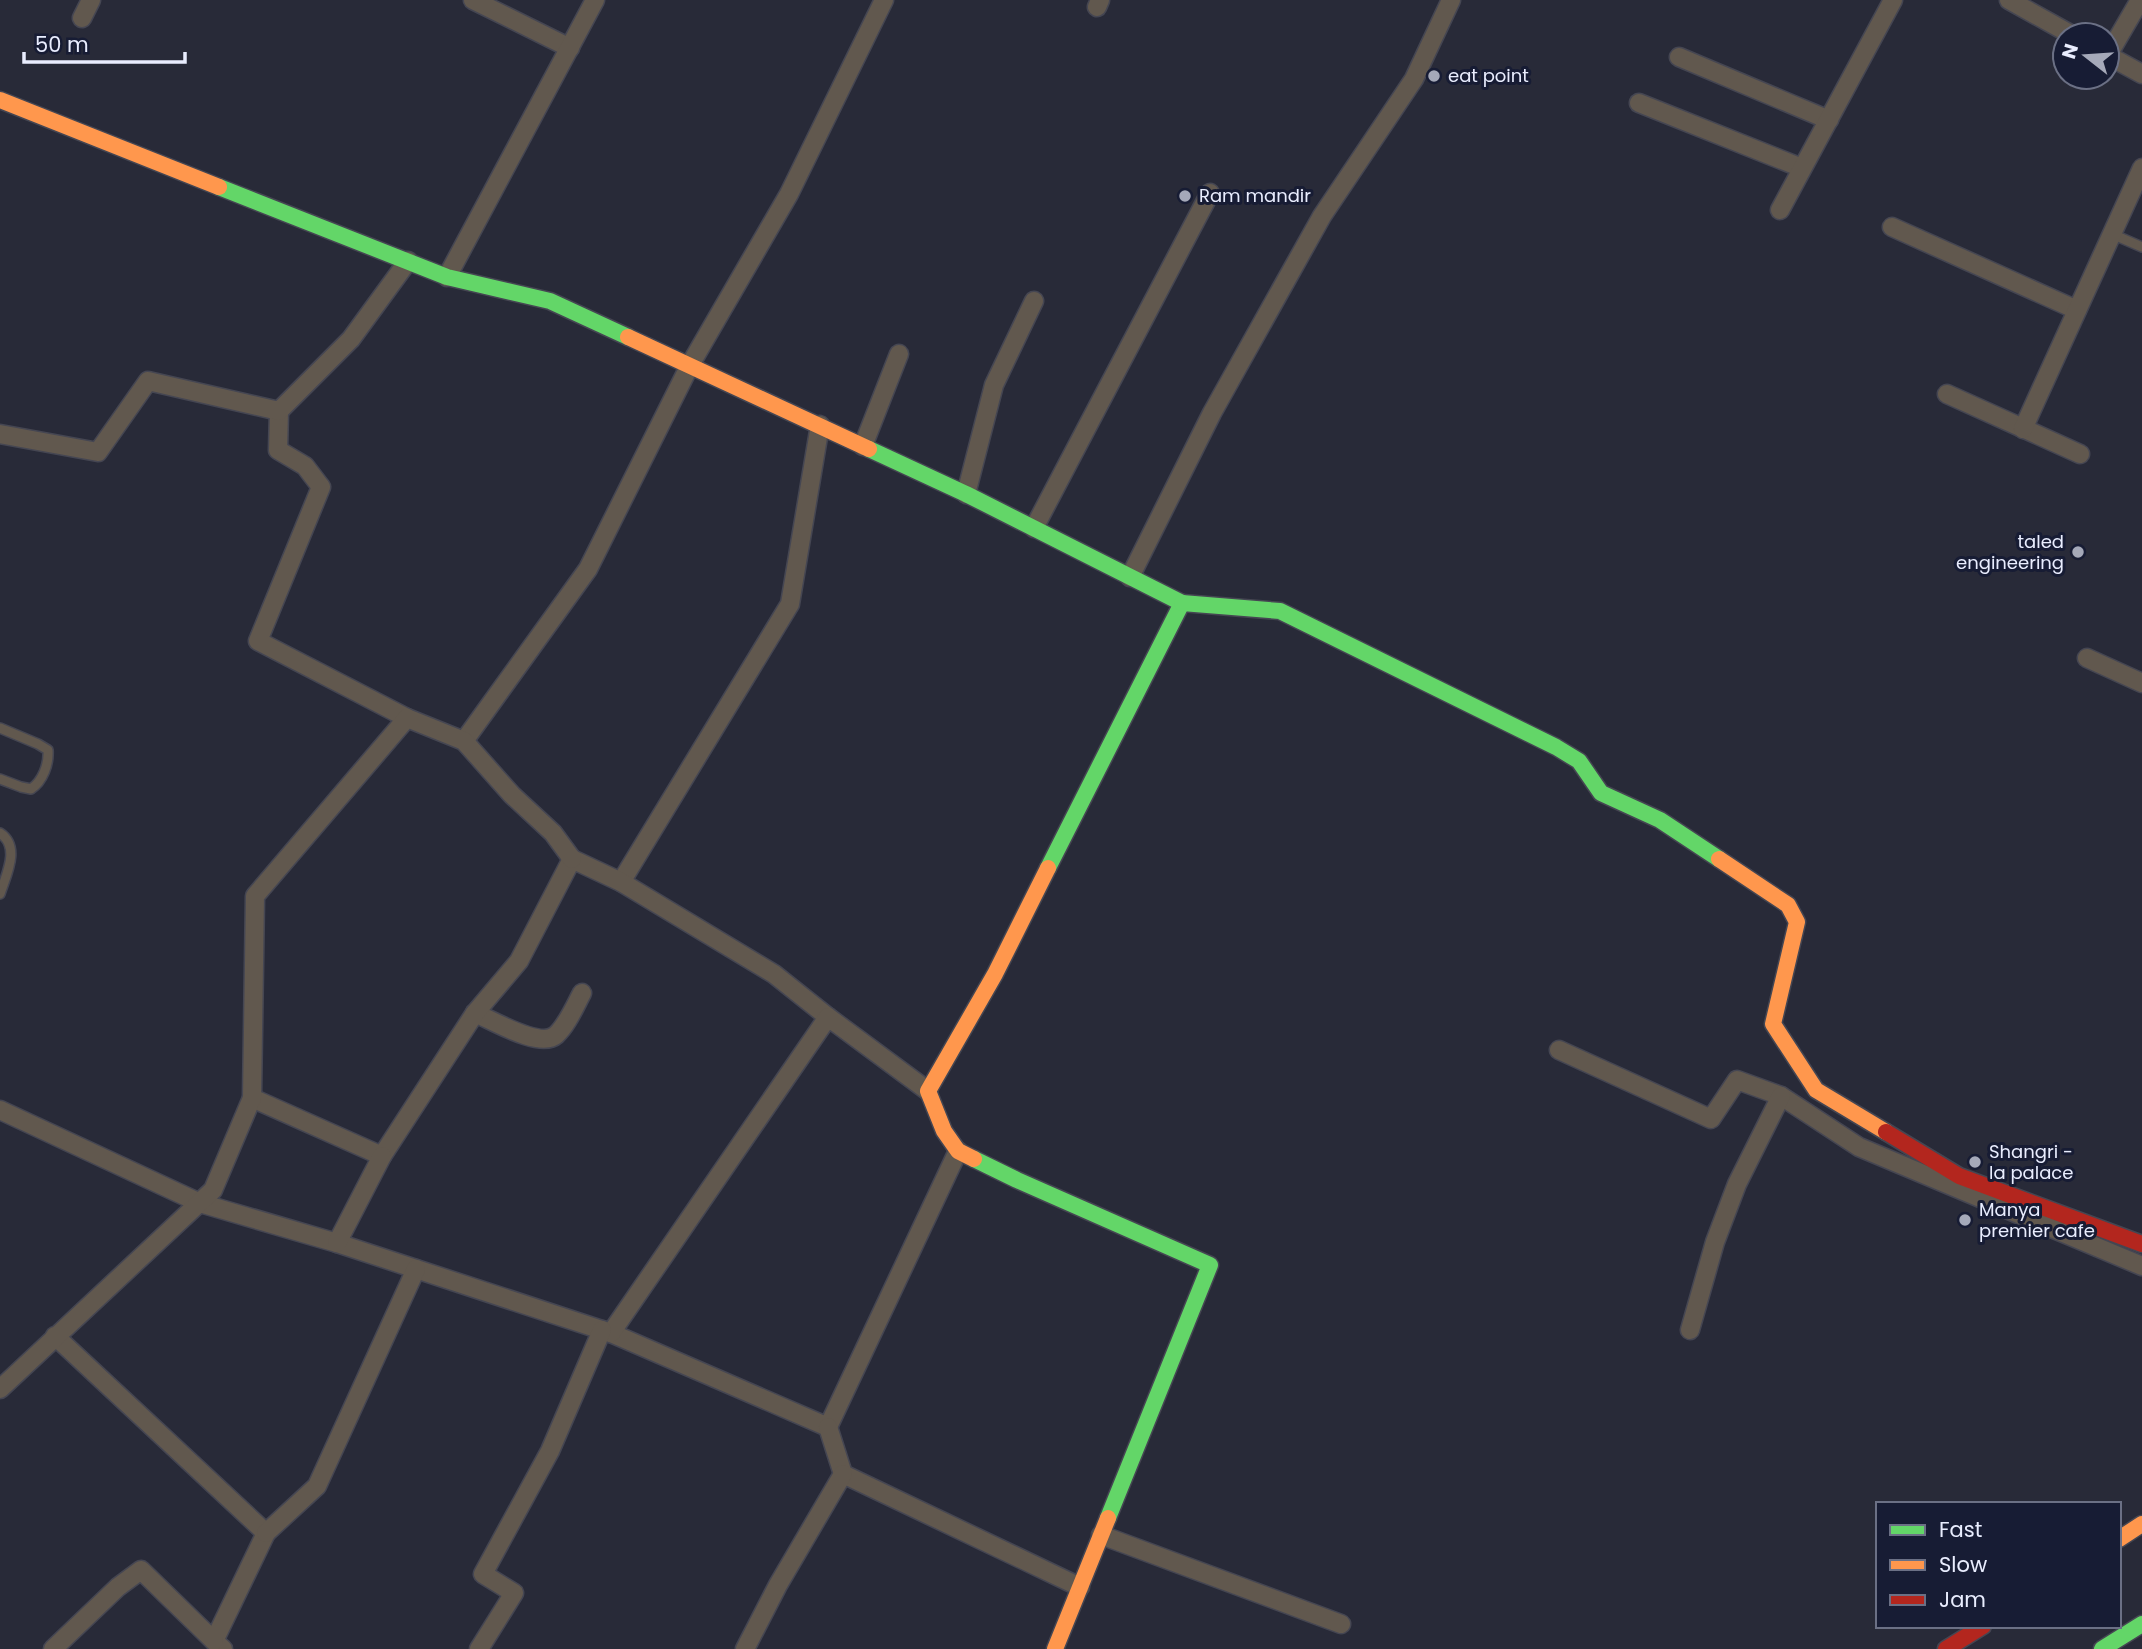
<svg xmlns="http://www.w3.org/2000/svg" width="2142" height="1649" font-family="Poppins,sans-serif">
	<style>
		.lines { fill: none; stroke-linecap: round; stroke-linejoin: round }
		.lane-casing { stroke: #454652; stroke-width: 12 }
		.street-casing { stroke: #454652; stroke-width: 21 }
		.fast-casing { stroke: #454652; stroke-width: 19 }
		.slow-casing { stroke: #454652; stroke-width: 19 }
		.jam-casing { stroke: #454652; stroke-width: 19 }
		.lane { stroke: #61584e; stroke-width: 9 }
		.street { stroke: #61584e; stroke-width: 18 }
		.fast { stroke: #63d668; stroke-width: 16 }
		.slow { stroke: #ff974d; stroke-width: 16 }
		.jam { stroke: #b3261e; stroke-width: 16 }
		.poi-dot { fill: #a5a9b9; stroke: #171c34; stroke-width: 2.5 }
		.labels { text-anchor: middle; stroke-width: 6; stroke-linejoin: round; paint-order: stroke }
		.poi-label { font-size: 18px; fill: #e9edfe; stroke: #171c34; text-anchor: start }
	</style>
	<rect width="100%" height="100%" fill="#282a38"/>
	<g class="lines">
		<g class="lane-casing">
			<g id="lane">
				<path d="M2112,234L2142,247"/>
				<path d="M0,728L38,744L48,750C49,764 43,781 31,789L21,787L0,779"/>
				<path d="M0,833C21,847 6,875 0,894"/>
			</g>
		</g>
		<g class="street-casing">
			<g id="street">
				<path d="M473,0L570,48"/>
				<path d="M2009,0L2072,35"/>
				<path d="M1097,7L1100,0"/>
				<path d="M82,18L91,0"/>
				<path d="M2107,55L2142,74"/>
				<path d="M2108,55L2140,0"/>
				<path d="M1679,57L1829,120"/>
				<path d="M1639,103L1802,168"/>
				<path d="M1780,210L1893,0"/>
				<path d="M1892,227L2077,310"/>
				<path d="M447,277L595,0"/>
				<path d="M1947,394L2080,454"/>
				<path d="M279,411L278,450L305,466L321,487L258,641L407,718"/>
				<path d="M2023,429L2142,168"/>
				<path d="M0,434L98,452L148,381L279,411L351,339L408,261"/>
				<path d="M863,446L899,354"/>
				<path d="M966,494L994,385L1034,301"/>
				<path d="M1034,528L1210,193"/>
				<path d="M1130,577L1212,413L1322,216L1414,79L1451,0"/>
				<path d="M2087,658L2142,683"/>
				<path d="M464,741L588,569L690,365L789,194L884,0"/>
				<path d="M621,882L790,604L820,425"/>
				<path d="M475,1013C492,1020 540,1049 556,1035C567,1025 575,1006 582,993"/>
				<path d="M1559,1050L1711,1119L1737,1080L1781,1096L1859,1147L2142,1266"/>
				<path d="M252,1098L382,1156L475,1013L519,961L572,859L621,882L774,974L828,1017"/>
				<path d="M0,1110L200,1203L337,1243L611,1333L828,1427L958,1151"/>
				<path d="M337,1243L382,1156"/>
				<path d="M1690,1330L1715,1242L1737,1184L1781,1096"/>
				<path d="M611,1333L828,1017L928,1091"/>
				<path d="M55,1336L266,1533L214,1641L223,1649"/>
				<path d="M0,1389L213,1190L252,1098L255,896L407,718L464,741L512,795L553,833L572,859"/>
				<path d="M828,1427L843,1474L1080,1587"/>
				<path d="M266,1533L317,1486L416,1269"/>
				<path d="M1101,1535L1341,1624"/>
				<path d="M53,1649L118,1587L141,1570L214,1641"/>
				<path d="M479,1649L514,1593L483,1574L550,1451L602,1330"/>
				<path d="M745,1649L778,1585L843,1474"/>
			</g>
		</g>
		<g class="fast-casing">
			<g id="fast">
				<path d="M219,187L447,277L550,301L628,337"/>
				<path d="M869,449L966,494L1182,603L1048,868"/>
				<path d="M1182,603L1280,611L1556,747L1579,761L1601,793L1660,820L1719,859"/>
				<path d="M974,1159L1017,1180L1210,1265L1108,1518"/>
				<path d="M2102,1649L2142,1624"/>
			</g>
		</g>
		<g class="slow-casing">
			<g id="slow">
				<path d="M0,100L219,187"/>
				<path d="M628,337L869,449"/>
				<path d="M1719,859L1788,905L1797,922L1773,1024L1816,1090L1886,1132"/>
				<path d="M974,1159L958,1151L944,1131L928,1091L995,974L1048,868"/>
				<path d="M2119,1539L2142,1524"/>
				<path d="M1055,1649L1108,1518"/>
			</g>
		</g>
		<g class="jam-casing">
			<g id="jam">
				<path d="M1886,1132L1959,1176L2142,1244"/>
				<path d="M1946,1649L1983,1626"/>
			</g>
		</g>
		<use href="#lane" class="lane"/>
		<use href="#street" class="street"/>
		<use href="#fast" class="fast"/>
		<use href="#slow" class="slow"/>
		<use href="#jam" class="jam"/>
	</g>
	<g class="poi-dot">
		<circle cx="1434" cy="76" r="7"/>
		<circle cx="1185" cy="196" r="7"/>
		<circle cx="2078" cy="552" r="7"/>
		<circle cx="1975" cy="1162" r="7"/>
		<circle cx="1965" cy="1220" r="7"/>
	</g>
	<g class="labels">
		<g class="poi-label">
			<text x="1448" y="82">eat point</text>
			<text x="1199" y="202">Ram mandir</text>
			<text x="2064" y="548" text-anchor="end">taled<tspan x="2064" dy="21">engineering</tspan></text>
			<text x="1989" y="1158">Shangri -<tspan x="1989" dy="21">la palace</tspan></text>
			<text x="1979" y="1216">Manya<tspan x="1979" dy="21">premier cafe</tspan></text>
		</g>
	</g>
	<rect x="1876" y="1502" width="245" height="126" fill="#171c34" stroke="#6b7085" stroke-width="2"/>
	<rect x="1890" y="1525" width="35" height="10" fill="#63d668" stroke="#6b7085" stroke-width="2"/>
	<text x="1939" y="1537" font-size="21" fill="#e9edfe">Fast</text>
	<rect x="1890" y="1560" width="35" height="10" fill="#ff974d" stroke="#6b7085" stroke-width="2"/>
	<text x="1939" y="1572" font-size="21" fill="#e9edfe">Slow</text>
	<rect x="1890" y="1595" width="35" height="10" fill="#b3261e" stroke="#6b7085" stroke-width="2"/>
	<text x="1939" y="1607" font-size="21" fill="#e9edfe">Jam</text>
	<g transform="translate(2086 56) rotate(287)"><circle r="33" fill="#171c34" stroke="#6b7085" stroke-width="2"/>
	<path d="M0-5L12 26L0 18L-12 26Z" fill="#a5a9b9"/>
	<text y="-10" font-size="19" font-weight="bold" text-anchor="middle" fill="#e9edfe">N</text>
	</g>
	<path d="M24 52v10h161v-10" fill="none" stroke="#e9edfe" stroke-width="3.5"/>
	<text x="35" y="52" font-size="21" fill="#e9edfe" stroke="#171c34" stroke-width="5" paint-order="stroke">50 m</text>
</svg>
